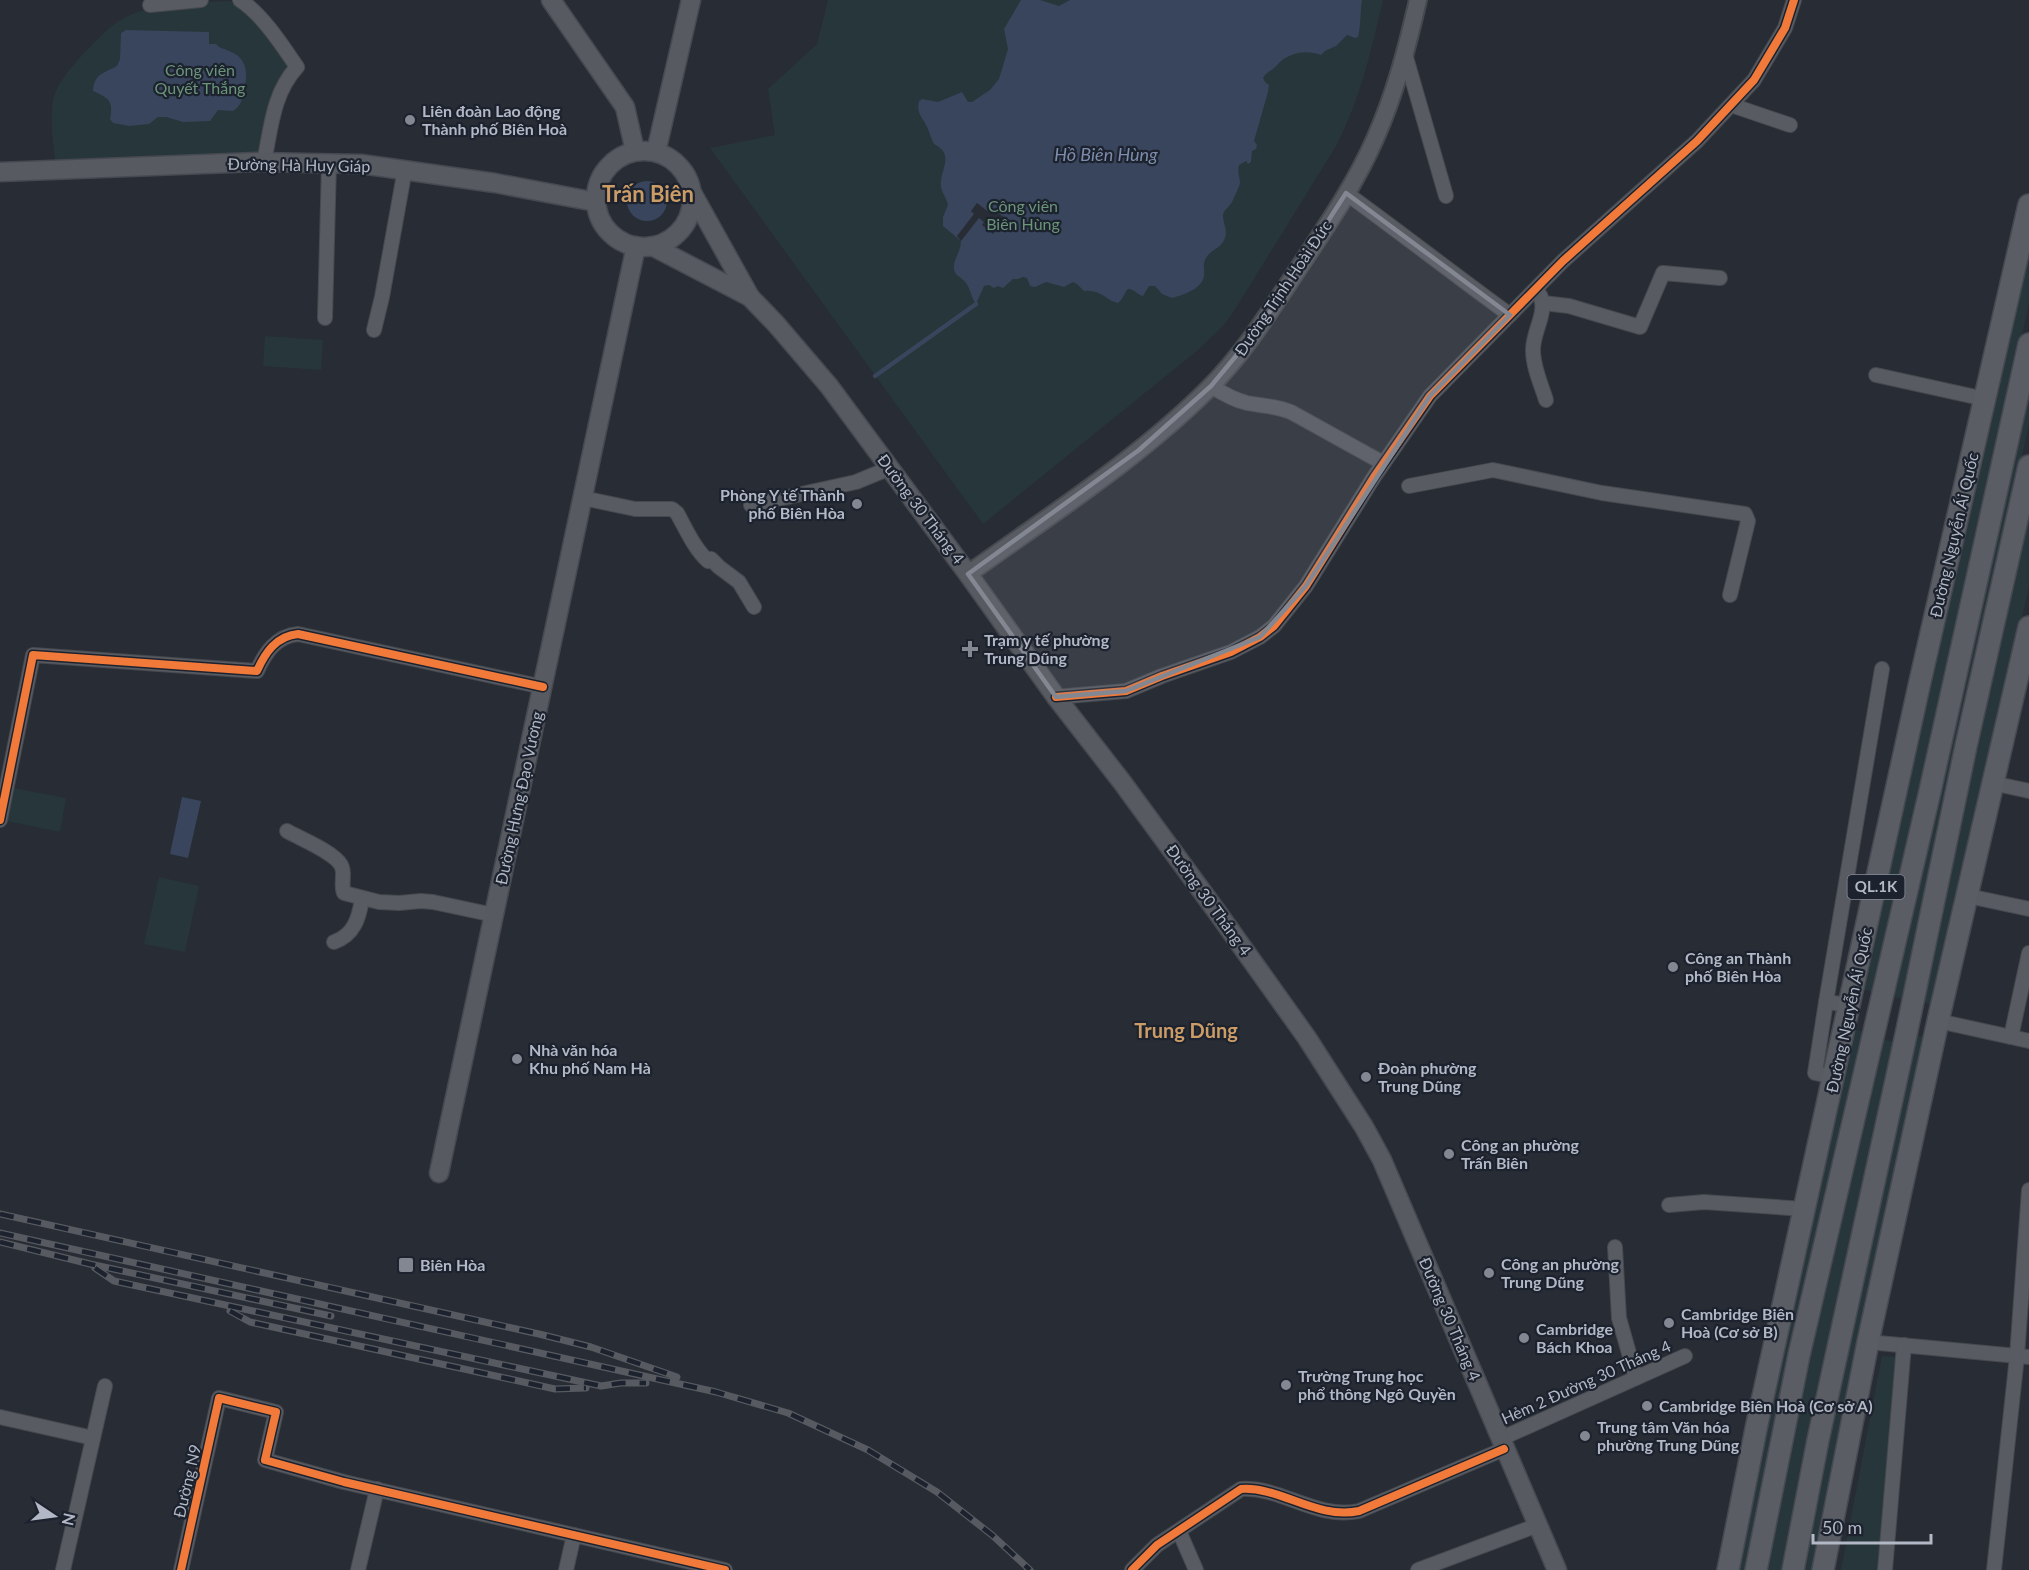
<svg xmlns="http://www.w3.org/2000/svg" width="2029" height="1570" font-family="Lato,sans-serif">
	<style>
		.green { fill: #26363a }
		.water { fill: #38455d }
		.pier { fill: #282c34 }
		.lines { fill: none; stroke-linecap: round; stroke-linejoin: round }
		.stream { stroke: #38455d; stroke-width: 4.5 }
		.minor-casing { stroke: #46494e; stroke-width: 16 }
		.tertiary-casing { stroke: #46494e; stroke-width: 20 }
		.secondary-casing { stroke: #464951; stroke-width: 21 }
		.primary-casing { stroke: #464951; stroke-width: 24 }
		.minor { stroke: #585b62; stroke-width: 14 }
		.tertiary { stroke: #585b62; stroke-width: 16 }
		.secondary { stroke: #575a60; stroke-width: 18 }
		.primary { stroke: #5a5d64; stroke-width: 21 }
		.rail-casing { stroke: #575a60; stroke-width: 7 }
		.rail { stroke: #1c222e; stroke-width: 4.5; stroke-dasharray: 14; stroke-linecap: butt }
		.cycleway-casing { stroke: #1c222e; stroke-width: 11 }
		.cycleway { stroke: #f17a3a; stroke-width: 8 }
		.marked { fill: #828792; fill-opacity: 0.2; stroke: #828792; stroke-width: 4.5; stroke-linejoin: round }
		.poi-dot { fill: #828792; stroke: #1c222e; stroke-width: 2 }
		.labels { text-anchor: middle; stroke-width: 4.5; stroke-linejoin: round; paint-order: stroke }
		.shield { fill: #1c222e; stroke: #858b98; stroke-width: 1.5 }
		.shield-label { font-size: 15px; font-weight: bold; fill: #b2b8c5 }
		.park-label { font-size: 16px; fill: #6b9478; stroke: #1c222e }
		.poi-label { font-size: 16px; font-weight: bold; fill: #b2b8c5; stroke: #1c222e; text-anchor: start }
		.street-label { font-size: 16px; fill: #b2b8c5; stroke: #1c222e }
		.water-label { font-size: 18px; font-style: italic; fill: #7c8cab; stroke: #1c222e }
		.quarter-label { font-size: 20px; font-weight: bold; fill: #cc9c66; stroke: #1c222e }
		.district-label { font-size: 22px; font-weight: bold; fill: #cc9c66; stroke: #1c222e }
	</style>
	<rect width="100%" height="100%" fill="#282c34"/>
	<g class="green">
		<path d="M828,0H1383C1371,51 1360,100 1336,146L1234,311L1224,325L1198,350L983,524L710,148L775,135L768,89L817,44Z"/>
		<path d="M231,1C252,5 279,50 292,68L262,153L55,160C53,139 49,117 54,96C59,80 71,68 82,55C94,43 105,30 119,21C151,1 195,3 231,1Z"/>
		<path d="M2029,246V303L1945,684L1873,992L1862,989Z"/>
		<path d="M265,336L323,340L321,370L263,366Z"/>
		<path d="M2029,386V424L1904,999L1891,996Z"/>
		<path d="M2029,507V587L1933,1005L1923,1002L1966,787Z"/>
		<path d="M13,788L66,798L60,832L7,821Z"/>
		<path d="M159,877L199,886L185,952L144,944Z"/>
		<path d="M1854,1029L1864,1032L1747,1570H1737L1743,1536Z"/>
		<path d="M1915,1035L1926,1037L1814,1570H1802L1839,1387Z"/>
		<path d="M1881,1039L1894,1042L1784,1570H1765L1808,1353Z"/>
		<path d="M1882,1356L1898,1357L1878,1570H1841Z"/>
	</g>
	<g class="water">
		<path d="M1021,0H1040L1059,6L1070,0H1362C1360,12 1361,26 1358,37L1355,38L1347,35L1336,46L1325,51L1321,55C1308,50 1292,52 1281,61C1278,63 1277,66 1274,68C1269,72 1267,72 1263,78L1265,82L1269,85L1268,92L1254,141L1257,145L1256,149L1252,151L1251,162L1248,164L1246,161L1239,165C1237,174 1240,176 1240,183C1239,188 1235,195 1233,200C1231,206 1223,210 1223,215C1223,224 1228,230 1225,238C1220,250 1211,249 1206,258C1202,265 1205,269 1204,276C1202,289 1183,295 1172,298L1162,294L1155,286H1149L1143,296C1137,295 1135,289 1128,289C1124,293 1124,298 1118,303C1105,300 1101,289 1084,291L1077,284L1073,282L1064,287L1046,282L1035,287L1030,286L1027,278L1023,277L1018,279H1013L1003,288L998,286L994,288L989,285L984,286L976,304C971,297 970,288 966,283C962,277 954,276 954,268C953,260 961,251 961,241L943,226V217L948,205C947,199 942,193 941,187C939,170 956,155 934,144C931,139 930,134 928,129C923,117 916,115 919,101L922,99L938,102L962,92L968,102H972L990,90L999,79L1008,49L1004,29Z"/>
		<path d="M126,30L209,32V44H216C220,49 223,48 229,51C248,58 248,74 244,91C242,100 241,106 233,111L218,110L210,121L183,122L166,117H158L149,124L129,126L113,123L110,119C114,100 108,98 93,91C94,73 105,73 117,66L120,59L121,33Z"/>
		<circle cx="647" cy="201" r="20"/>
		<path d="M182,797L201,801L188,858L170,854Z"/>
	</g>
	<path class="pier" d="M977,203L990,213L993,209L1005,218L1002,222L1005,224L1000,231L997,229L993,234L982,225L984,222L979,218L961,241L957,236L974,214L971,211Z"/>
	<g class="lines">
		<path class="stream" d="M875,376L976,304"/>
		<g class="minor-casing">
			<g id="minor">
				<path d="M240,0C262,14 282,45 297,67C273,93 271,128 264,162"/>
				<path d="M150,5L201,0"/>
				<path d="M1405,54L1446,196"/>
				<path d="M1731,105L1790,125"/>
				<path d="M1346,193C1401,233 1455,275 1510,315"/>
				<path d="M1540,295C1548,313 1533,330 1533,350C1533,367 1541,384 1546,400"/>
				<path d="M1543,303L1569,306L1640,327L1663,273L1720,278"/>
				<path d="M325,318L329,163"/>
				<path d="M374,330L382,297L405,169"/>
				<path d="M1876,375L1985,399"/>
				<path d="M1211,386C1222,393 1234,400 1247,403C1262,406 1277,406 1291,412L1383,463"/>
				<path d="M1409,486L1493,470L1602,493L1745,514L1748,521L1730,595"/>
				<path d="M583,498L635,509H672L677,513C686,529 694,548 708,561L711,559L719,567L739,582L754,607"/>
				<path d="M751,505L856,482L890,468"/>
				<path d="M1056,697L1126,691L1162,676L1231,652L1260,637L1274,626L1306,586L1374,477L1430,396L1563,261L1697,141L1754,80L1785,28L1794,0"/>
				<path d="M1992,783L2029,791"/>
				<path d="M0,820L33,655L257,671C265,653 276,636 298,634L543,687"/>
				<path d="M287,831C301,839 334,852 341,865C346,873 340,884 344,893L379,902L399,903L421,901L433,902L494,915"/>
				<path d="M1968,896L2029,909"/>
				<path d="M334,942C354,935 359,918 362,899"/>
				<path d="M1826,1002L1815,1073L1834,1077"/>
				<path d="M1850,1005L1826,1002L1882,669"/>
				<path d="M1938,1021L2029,1041"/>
				<path d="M2011,1037L2029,953"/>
				<path d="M1669,1205L1704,1202L1804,1209"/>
				<path d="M1615,1247L1619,1318L1636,1378"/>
				<path d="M1868,1342L2029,1357"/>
				<path d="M0,1417L93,1438"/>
				<path d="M1500,1439L1685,1356"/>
				<path d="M1179,1531L1196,1570"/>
				<path d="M63,1570L105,1386"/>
				<path d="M181,1570L219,1398L276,1412L265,1460L344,1482L725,1570"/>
				<path d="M358,1570L377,1489"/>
				<path d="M566,1570L574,1535"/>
				<path d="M1132,1570L1157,1545L1241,1489C1280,1486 1316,1520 1359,1511L1504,1449"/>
				<path d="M1418,1570L1538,1525"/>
				<path d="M1885,1570L1904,1345"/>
				<path d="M1994,1570L2017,1356L2029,1190"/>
			</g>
		</g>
		<g class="tertiary-casing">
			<path id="tertiary" d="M968,574C1050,515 1138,459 1209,388C1243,354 1268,314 1294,275C1323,231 1354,187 1375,139C1395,94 1407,48 1418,0"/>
		</g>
		<g class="secondary-casing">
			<g id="secondary">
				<path d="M551,0L625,107L635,151"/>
				<circle cx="644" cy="199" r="48"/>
				<path d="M656,152L691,0"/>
				<path d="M0,172L256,162L361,164L495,183L596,202"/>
				<path d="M691,191L750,297"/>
				<path d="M652,246L750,297L776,324L829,386L968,574L1056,697L1122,782L1220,916L1307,1038L1364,1127L1382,1160L1557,1570"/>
				<path d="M439,1173L636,246"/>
			</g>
		</g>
		<g class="primary-casing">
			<g id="primary">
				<path d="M1728,1570L1757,1424L1919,686L2029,205"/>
				<path d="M1756,1570L1799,1355L1930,791L2029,344"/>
				<path d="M1793,1570L1818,1440L1907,1030L1966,746L2029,466"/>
				<path d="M1823,1570L1868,1342L1938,1021L2029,627"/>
			</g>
		</g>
		<use href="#minor" class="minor"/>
		<use href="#tertiary" class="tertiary"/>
		<use href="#secondary" class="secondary"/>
		<use href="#primary" class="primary"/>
		<g class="rail-casing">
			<g id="rail">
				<path d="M0,1214L539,1334L591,1347L677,1377"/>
				<path d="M0,1233L716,1392L788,1413L868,1450L937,1492L992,1535L1030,1570"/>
				<path d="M0,1242L90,1264L331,1316"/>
				<path d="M95,1268L114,1281L601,1386L621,1383H646"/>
				<path d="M230,1311L250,1322L555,1389L586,1388"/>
			</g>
		</g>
		<use href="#rail" class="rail"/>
		<g class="cycleway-casing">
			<g id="cycleway">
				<path d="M1056,697L1126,691L1162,676L1231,652L1260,637L1274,626L1306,586L1374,477L1430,396L1563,261L1697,141L1754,80L1785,28L1794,0"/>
				<path d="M0,820L33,655L257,671C265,653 276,636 298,634L543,687"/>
				<path d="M181,1570L219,1398L276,1412L265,1460L344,1482L725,1570"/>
				<path d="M1132,1570L1157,1545L1241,1489C1280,1486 1316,1520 1359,1511L1504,1449"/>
			</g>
		</g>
		<use href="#cycleway" class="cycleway"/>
	</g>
	<path class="marked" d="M1346,193L1510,315L1430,396L1306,586L1260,637L1126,691L1056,697L968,574L1139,450L1211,386L1260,327Z"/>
	<g class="poi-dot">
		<circle cx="410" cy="120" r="6"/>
		<circle cx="857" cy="504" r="6"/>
		<path d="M967 640h6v6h6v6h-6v6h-6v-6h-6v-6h6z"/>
		<circle cx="1673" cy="967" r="6"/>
		<circle cx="517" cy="1059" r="6"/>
		<circle cx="1366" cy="1077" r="6"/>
		<circle cx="1449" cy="1154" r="6"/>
		<rect x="398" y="1257" width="16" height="16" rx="3"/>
		<circle cx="1489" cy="1273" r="6"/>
		<circle cx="1669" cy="1323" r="6"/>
		<circle cx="1524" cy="1338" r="6"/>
		<circle cx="1286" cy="1385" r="6"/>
		<circle cx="1647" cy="1406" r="6"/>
		<circle cx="1585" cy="1436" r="6"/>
	</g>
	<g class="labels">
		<rect class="shield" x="1847.5" y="875" width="57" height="24" rx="4.5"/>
		<g class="shield-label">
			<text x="1876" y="892">QL.1K</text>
		</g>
		<g class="park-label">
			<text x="200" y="76">Công viên<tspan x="200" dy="18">Quyết Thắng</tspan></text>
			<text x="1023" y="212">Công viên<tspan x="1023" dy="18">Biên Hùng</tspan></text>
		</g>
		<g class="poi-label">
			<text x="422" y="117">Liên đoàn Lao động<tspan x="422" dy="18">Thành phố Biên Hoà</tspan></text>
			<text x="845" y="501" text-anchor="end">Phòng Y tế Thành<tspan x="845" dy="18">phố Biên Hòa</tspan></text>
			<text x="984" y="646">Trạm y tế phường<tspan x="984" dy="18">Trung Dũng</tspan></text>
			<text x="1685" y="964">Công an Thành<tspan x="1685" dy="18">phố Biên Hòa</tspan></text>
			<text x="529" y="1056">Nhà văn hóa<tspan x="529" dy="18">Khu phố Nam Hà</tspan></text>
			<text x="1378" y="1074">Đoàn phường<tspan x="1378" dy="18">Trung Dũng</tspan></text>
			<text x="1461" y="1151">Công an phường<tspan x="1461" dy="18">Trấn Biên</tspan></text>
			<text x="1501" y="1270">Công an phường<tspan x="1501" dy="18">Trung Dũng</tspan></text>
			<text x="420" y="1271">Biên Hòa</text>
			<text x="1681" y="1320">Cambridge Biên<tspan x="1681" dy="18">Hoà (Cơ sở B)</tspan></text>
			<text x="1536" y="1335">Cambridge<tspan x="1536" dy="18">Bách Khoa</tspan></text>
			<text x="1298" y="1382">Trường Trung học<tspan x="1298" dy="18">phổ thông Ngô Quyền</tspan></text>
			<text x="1659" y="1412">Cambridge Biên Hoà (Cơ sở A)</text>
			<text x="1597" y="1433">Trung tâm Văn hóa<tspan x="1597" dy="18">phường Trung Dũng</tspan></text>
		</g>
		<g class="street-label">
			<text transform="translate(299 165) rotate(1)" y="6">Đường Hà Huy Giáp</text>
			<text transform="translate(1283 288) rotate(-56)" y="6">Đường Trịnh Hoài Đức</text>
			<text transform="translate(921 509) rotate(53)" y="6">Đường 30 Tháng 4</text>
			<text transform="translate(1954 535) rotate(-77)" y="6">Đường Nguyễn Ái Quốc</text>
			<text transform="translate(519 798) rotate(-78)" y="6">Đường Hưng Đạo Vương</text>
			<text transform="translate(1209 900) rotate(54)" y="6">Đường 30 Tháng 4</text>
			<text transform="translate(1849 1010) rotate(-78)" y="6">Đường Nguyễn Ái Quốc</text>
			<text transform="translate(1450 1319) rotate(67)" y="6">Đường 30 Tháng 4</text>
			<text transform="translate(1586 1382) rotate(-24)" y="6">Hẻm 2 Đường 30 Tháng 4</text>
			<text transform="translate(187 1481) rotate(-77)" y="6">Đường N9</text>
		</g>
		<g class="water-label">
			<text x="1106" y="161">Hồ Biên Hùng</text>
		</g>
		<g class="quarter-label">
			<text x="1186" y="1038">Trung Dũng</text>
		</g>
		<g class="district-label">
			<text x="648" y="202">Trấn Biên</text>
		</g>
	</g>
	<g transform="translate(54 1516) rotate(103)" stroke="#1c222e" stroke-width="4.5" paint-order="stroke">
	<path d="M0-4.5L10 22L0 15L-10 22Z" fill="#b2b8c5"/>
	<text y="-9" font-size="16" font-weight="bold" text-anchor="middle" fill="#b2b8c5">N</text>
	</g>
	<path d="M1813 1534v9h118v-9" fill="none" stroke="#b2b8c5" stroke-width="3"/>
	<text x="1822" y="1534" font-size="18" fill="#b2b8c5" stroke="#1c222e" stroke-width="4.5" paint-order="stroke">50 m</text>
</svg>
